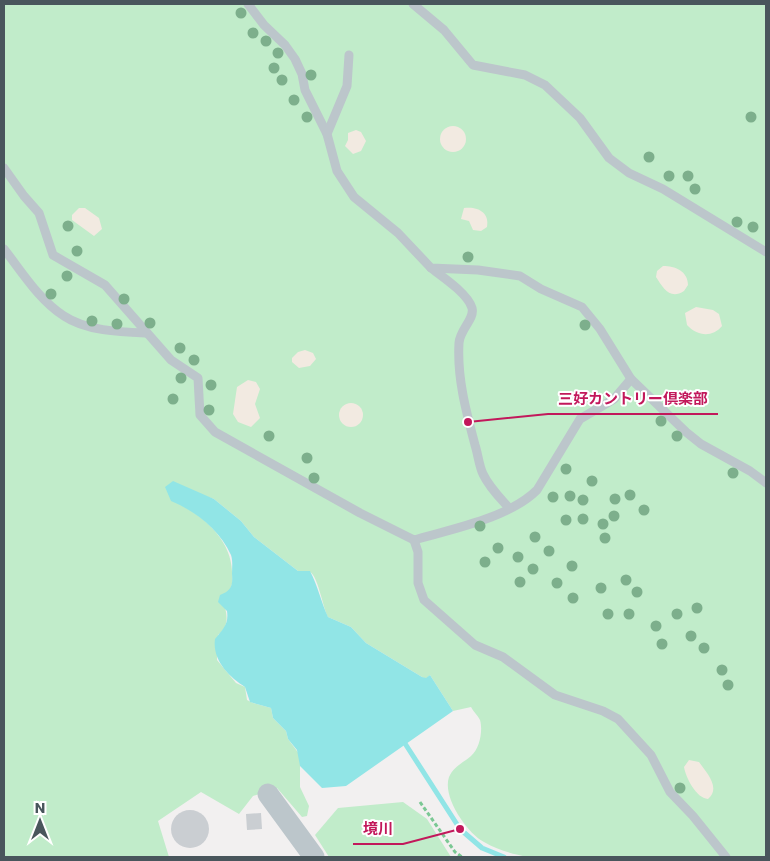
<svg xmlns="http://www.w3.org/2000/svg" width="770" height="861" font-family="Poppins,'Noto Sans JP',sans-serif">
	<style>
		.green { fill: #c1ecca }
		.sand { fill: #f2eae1 }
		.water { fill: #91e5e6 }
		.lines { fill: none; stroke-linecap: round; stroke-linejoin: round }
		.stream { stroke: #91e5e6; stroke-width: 5 }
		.building { fill: #caced2 }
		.path { stroke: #7bc894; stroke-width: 3; stroke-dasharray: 4 2.5; stroke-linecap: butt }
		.service { stroke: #bcc6cb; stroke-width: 9 }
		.tertiary { stroke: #bcc6cb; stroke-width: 21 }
		.tree { fill: #7daf8c }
		.leader { fill: none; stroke: #c2185b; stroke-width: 2 }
		.callout-dot { fill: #c2185b; stroke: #fff; stroke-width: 2 }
		.callout-label { font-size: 15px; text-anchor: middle; font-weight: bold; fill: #c2185b; stroke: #fff; stroke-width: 4; stroke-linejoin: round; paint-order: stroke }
	</style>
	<rect width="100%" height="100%" fill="#f2f0f0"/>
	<g class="green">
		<path d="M4,4H766V857H528C512,854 498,850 484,842C467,833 442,797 449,777C454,766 463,763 471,756C480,749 483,730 480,720C478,716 473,711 471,707L453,711L430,675L426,679L422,677L366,643L351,627L328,617C323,608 318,576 310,572C307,570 302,573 298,571L254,537L241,521L214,499L205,496L183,506C207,519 231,542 232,571C233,580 233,587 227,594H223C224,610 233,623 218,635L217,660L236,683L245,687L247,700L253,703L271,708L273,718L286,731L288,739L300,755V787L309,806L307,816L302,817L277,788L253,796L239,814L201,792L158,821L169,857H4Z"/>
		<path d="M403,802L427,819L451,857H329L315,835L338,808Z"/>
	</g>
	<g class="sand">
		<circle cx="453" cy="139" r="13"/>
		<path d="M356,130L361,132L366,141L361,151L353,154L345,146L348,140V133Z"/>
		<path d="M79,208H85L99,218L102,229L94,236L72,220V215Z"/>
		<path d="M464,208C477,206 490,212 487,227L481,231L473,230L469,221L461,219Z"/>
		<path d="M663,266C675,266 688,271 688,285L684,291C670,300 663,288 656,277L657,271Z"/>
		<path d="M696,307L713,310L719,314L722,326C712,338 697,336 687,325L685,313Z"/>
		<path d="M305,350L313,353L316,359L310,366L299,368L292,362V358L298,352Z"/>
		<path d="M248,380L256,382L260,389L255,404L260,418L251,427L238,422L233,414L237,387Z"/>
		<circle cx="351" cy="415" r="12"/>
		<path d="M689,760L699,762C707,773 721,788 708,799C696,798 686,778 684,767Z"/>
	</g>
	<path class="water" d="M173,481L214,499L241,521L254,537L298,571H310C318,586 321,602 328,617L351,627L366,643L422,677L426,678L430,675L453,711L346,786L322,788L300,766L297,750L288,739L286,731L273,718L271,708L250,702L245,687C229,677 212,660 215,639C223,629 229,624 227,611L218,602L220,595C231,591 233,586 232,574C232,568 233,561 231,555C220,530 195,511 171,501L165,487Z"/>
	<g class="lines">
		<path class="stream" d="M406,745L460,829L482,848L504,857"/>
	</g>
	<g class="building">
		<circle cx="190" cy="829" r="19"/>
		<path d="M261,813L262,829L247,830L246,814Z"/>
	</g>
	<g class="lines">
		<path class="path" d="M420,802L455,852L462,857"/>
		<g class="service">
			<path d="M248,4L264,25L285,45L295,59L302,74L305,90L327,134L337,171L354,197L398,233L431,268L478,270L520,276L541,289L582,307L600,329L631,379L686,432L701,444L750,471L766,483"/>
			<path d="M413,4L444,30L473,65L525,75L545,85L580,118L609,158L629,173L663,189L766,252"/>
			<path d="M327,134L347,86L349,55"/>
			<path d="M4,168L24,196L39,213L53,255L105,285L171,360L198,378L200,415L215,432L360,513L414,540C452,529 509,518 537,490L580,419L614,399L631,379"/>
			<path d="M4,249C22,272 39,300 64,316C86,331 121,332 147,333"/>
			<path d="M431,268C443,277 468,294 472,308C475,319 460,329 459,343C457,378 466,411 475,445C478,454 479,466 483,474C489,487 500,498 509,508"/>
			<path d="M414,540L418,552V583L424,600L475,645L503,657L555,695L603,711L618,719L651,755L670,792L693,816L726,857"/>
		</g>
		<path class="tertiary" d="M268,794L314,857"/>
	</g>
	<g class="tree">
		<circle cx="241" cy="13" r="5.5"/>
		<circle cx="253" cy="33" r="5.5"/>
		<circle cx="266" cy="41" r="5.5"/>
		<circle cx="278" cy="53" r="5.5"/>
		<circle cx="274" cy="68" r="5.5"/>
		<circle cx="311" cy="75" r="5.5"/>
		<circle cx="282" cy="80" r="5.5"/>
		<circle cx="294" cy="100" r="5.5"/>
		<circle cx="307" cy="117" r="5.5"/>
		<circle cx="751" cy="117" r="5.5"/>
		<circle cx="649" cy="157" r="5.5"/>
		<circle cx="669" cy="176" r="5.5"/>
		<circle cx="688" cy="176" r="5.5"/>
		<circle cx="695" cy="189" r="5.5"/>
		<circle cx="737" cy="222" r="5.5"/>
		<circle cx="68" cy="226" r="5.5"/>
		<circle cx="753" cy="227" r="5.5"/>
		<circle cx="77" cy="251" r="5.5"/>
		<circle cx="468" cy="257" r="5.5"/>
		<circle cx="67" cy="276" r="5.5"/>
		<circle cx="51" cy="294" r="5.5"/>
		<circle cx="124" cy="299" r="5.5"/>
		<circle cx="92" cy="321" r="5.5"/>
		<circle cx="150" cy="323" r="5.5"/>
		<circle cx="117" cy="324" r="5.5"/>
		<circle cx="585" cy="325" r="5.5"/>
		<circle cx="180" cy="348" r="5.5"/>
		<circle cx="194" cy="360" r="5.5"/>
		<circle cx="181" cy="378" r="5.5"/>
		<circle cx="211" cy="385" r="5.5"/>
		<circle cx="173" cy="399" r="5.5"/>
		<circle cx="209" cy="410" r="5.5"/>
		<circle cx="661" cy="421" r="5.5"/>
		<circle cx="269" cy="436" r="5.5"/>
		<circle cx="677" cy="436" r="5.5"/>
		<circle cx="307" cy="458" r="5.5"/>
		<circle cx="566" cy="469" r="5.5"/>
		<circle cx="733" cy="473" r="5.5"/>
		<circle cx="314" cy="478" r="5.5"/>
		<circle cx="592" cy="481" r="5.5"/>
		<circle cx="630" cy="495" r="5.5"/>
		<circle cx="570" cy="496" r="5.5"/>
		<circle cx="553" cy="497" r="5.5"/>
		<circle cx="615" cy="499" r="5.5"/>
		<circle cx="583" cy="500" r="5.5"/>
		<circle cx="644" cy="510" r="5.5"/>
		<circle cx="614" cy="516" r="5.5"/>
		<circle cx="583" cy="519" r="5.5"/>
		<circle cx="566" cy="520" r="5.5"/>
		<circle cx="603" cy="524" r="5.5"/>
		<circle cx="480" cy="526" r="5.5"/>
		<circle cx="535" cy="537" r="5.5"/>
		<circle cx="605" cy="538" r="5.5"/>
		<circle cx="498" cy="548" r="5.5"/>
		<circle cx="549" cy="551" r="5.5"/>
		<circle cx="518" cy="557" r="5.5"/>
		<circle cx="485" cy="562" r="5.5"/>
		<circle cx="572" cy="566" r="5.5"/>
		<circle cx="533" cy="569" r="5.5"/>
		<circle cx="626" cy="580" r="5.5"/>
		<circle cx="520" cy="582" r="5.5"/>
		<circle cx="557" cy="583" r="5.5"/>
		<circle cx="601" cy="588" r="5.5"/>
		<circle cx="637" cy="592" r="5.5"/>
		<circle cx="573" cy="598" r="5.5"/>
		<circle cx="697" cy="608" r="5.5"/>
		<circle cx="608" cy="614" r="5.5"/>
		<circle cx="629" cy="614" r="5.5"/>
		<circle cx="677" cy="614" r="5.5"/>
		<circle cx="656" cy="626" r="5.5"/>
		<circle cx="691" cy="636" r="5.5"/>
		<circle cx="662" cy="644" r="5.5"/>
		<circle cx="704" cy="648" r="5.5"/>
		<circle cx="722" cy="670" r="5.5"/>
		<circle cx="728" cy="685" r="5.5"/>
		<circle cx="680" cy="788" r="5.5"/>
	</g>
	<path class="leader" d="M468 422L548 414H718M460 829L403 844H353"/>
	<g class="callout-dot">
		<circle cx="468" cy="422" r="5"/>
		<circle cx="460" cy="829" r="5"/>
	</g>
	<g class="callout-label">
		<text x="633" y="404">三好カントリー倶楽部</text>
		<text x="378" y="834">境川</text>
	</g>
	<rect width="770" height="861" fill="none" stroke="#49565c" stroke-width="10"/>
	<g transform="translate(40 821)" stroke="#ffffff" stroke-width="4" paint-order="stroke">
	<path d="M0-4L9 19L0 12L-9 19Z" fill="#49565c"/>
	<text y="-8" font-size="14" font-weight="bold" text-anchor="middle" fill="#49565c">N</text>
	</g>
</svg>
